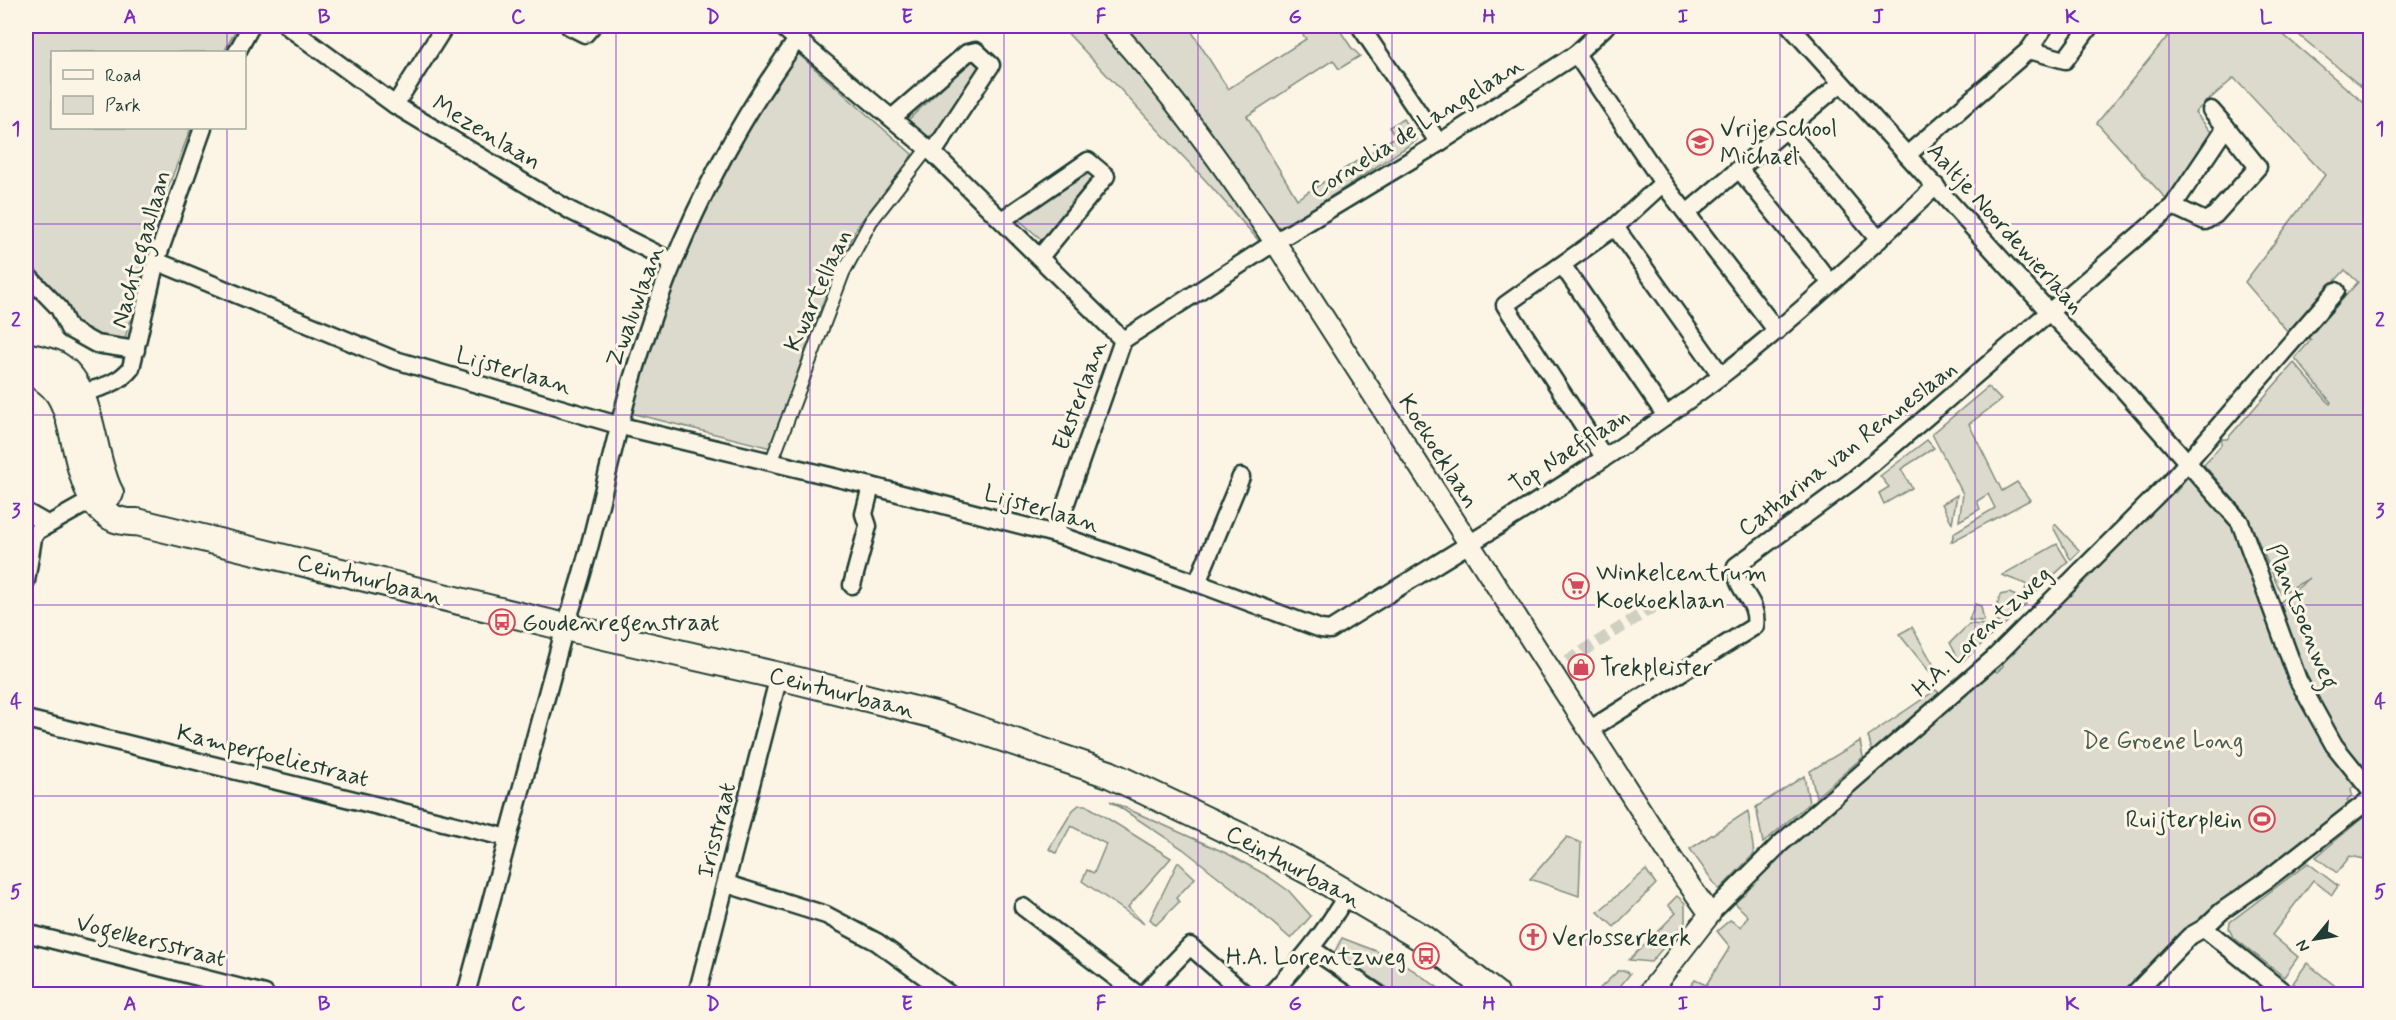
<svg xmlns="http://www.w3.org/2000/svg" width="2396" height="1020" font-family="Mynerve,sans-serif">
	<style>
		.green { fill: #dcdacc; stroke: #7e8c80; stroke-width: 1.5 }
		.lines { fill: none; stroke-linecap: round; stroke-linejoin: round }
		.pedestrian-tunnel { stroke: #d0d0c2; stroke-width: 12; stroke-dasharray: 12 6; stroke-linecap: butt }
		.pedestrian-casing { stroke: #1f3d34; stroke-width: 16 }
		.minor-casing { stroke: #1f3d34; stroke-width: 21 }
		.tertiary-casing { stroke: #1f3d34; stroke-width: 24 }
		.primary-casing { stroke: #1f3d34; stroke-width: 30 }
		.pedestrian { stroke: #fcf5e5; stroke-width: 12 }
		.minor { stroke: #fcf5e5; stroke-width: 16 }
		.tertiary { stroke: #fcf5e5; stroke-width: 20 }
		.primary { stroke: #fcf5e5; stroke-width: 26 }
		.grid { fill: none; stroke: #7b2cbf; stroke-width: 1.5; stroke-opacity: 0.55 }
		.labels { text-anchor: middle; stroke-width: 6; stroke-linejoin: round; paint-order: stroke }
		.street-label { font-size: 24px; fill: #1f3d34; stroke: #fcf5e5 }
		.poi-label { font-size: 24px; fill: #1f3d34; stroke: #fcf5e5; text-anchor: start }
		.park-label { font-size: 24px; fill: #455c52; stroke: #fcf5e5 }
		.neatline { fill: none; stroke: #7b2cbf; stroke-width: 2 }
		.grid-label { font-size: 20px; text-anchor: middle; font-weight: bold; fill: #7b2cbf }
	</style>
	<rect width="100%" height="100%" fill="#fcf5e5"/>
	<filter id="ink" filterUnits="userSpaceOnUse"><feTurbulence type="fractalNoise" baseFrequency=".0167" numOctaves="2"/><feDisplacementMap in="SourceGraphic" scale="12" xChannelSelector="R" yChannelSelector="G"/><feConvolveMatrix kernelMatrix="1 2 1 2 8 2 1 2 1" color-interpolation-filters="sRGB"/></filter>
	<g filter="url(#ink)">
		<g class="green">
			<path d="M26,26H238L224,52H52V128H191L153,226L125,339C105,345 85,331 70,319L71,311L26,262Z"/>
			<path d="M1061,26H1100L1107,33L1192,138L1261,238L1259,241L1207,182Z"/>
			<path d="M1121,26H1201L1192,32L1228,89L1306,39L1297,26H1337L1351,47L1360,56L1339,69L1333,60L1247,116L1297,199L1395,137L1389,127L1403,119L1417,140L1279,231Z"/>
			<path d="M2176,26H2273L2370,108V771L2351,789L2352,795L2347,800L2350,805L2200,920L2179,933L2122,994H1684L1695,980L1706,985L1730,947L1717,931L1730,920L1741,927L1748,916L1734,902L1794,839L1993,669L1997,672L2003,666L2002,661L2135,530L2172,491L2175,493L2181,486L2179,483L2186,475L2231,523L2260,595L2258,596L2262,607L2278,604L2310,578L2281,594L2247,515L2204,465L2221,445L2222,439H2227L2294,363L2330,404L2331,402L2295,358L2311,340L2308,338L2358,282L2345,270L2288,332L2245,282L2325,175L2234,78L2195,112L2215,137L2168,201L2097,123Z"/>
			<path d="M2288,26H2370V94Z"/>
			<path d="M797,53L912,154C899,182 871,203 855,231C820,297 797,377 771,448L631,413L629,407L675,271L742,137Z"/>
			<path d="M973,61L979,64L980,71L934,134L926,138L907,121L963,68Z"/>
			<path d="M1091,172L1095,175L1093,183L1042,240L1019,220L1022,215Z"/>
			<path d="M1988,387L2001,400L1969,424L2002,491L2017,482L2030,500L1951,542L1955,532L1995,508L1988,494L1977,501L1980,509L1959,521L1963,494L1932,434Z"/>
			<path d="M1927,440L1934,448L1901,469L1912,488L1884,504L1879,493L1889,487L1880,476Z"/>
			<path d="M1957,495L1952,523L1942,504Z"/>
			<path d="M2055,524L2080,551L2071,560L2053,527Z"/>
			<path d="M2057,544L2068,562L2032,595L2025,589L2028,585L2002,575Z"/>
			<path d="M2009,593L2018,597L2026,604L2002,627L1994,619L2000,595Z"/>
			<path d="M1975,604L1981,606L1984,621L1969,620Z"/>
			<path d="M1969,624L1987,625L1994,633L1961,663L1950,643Z"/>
			<path d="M1912,627L1937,671L1933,676L1899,634Z"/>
			<path d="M1936,690L1939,693L1872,751L1868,736Z"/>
			<path d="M1860,741L1863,757L1816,797L1810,771Z"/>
			<path d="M1804,776L1809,803L1763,843L1756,807Z"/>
			<path d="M1110,801L1228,854L1266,875L1289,891L1311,916L1291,939L1235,890L1183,849Z"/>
			<path d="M1079,805H1086L1171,858L1128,907L1144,924L1082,881L1087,870L1094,873L1106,844L1071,826L1056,853L1049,849L1073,810Z"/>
			<path d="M1748,811L1754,854L1719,890L1690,849Z"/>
			<path d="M2366,815L2370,816V860L2350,856L2337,873L2316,857Z"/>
			<path d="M1567,837L1581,843L1579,896L1530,879Z"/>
			<path d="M1178,862L1195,878L1176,898L1179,902L1156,925L1150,919Z"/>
			<path d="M2308,863L2338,886L2332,895L2313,880L2272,935L2298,957L2284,977L2233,937L2229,929L2230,922Z"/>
			<path d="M1646,870L1656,884L1614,927L1598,912Z"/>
			<path d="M1677,896L1685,903V922L1651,962L1629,960L1676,913L1668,905Z"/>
			<path d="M1342,938L1397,959L1447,994H1397L1334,953Z"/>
			<path d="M2307,963L2345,994H2308L2293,983Z"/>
			<path d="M1618,971H1626L1630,974L1614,994H1594Z"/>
		</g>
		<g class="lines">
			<path class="pedestrian-tunnel" d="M1552,671L1661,602"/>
			<g class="pedestrian-casing">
				<path id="pedestrian" d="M771,463L843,273L871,221L928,148"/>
			</g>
			<g class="minor-casing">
				<g id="minor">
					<path d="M287,26L395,105L571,211L673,262"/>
					<path d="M569,26L585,34L592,26"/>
					<path d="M781,26L933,153L1123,340"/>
					<path d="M1360,26L1439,143"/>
					<path d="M1790,26L2050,313L2122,388L2240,522L2298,680L2334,745L2370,790"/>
					<path d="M2029,50L2065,60L2090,26"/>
					<path d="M237,52L251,26"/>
					<path d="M1576,54L1663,183L1777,331"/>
					<path d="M395,105L445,26"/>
					<path d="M2211,110L2226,127"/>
					<path d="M893,117L967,53L976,51L991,65L933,153"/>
					<path d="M1786,129L1879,240"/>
					<path d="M1907,155L2029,50L2045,26"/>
					<path d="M1739,169L1830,282"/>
					<path d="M1687,213L1841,83"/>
					<path d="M1002,220L1088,161L1106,176L1040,257"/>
					<path d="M1615,227L1721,375"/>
					<path d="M156,261L392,359L621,426L871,486L1055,534L1197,583L1321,629L1330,630C1462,547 1598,469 1722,375C1797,317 1867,251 1936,186"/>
					<path d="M1563,266L1666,416"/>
					<path d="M26,274L59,308L69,329L96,344L136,350"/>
					<path d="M70,396C91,390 118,386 131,368L156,261L203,128"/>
					<path d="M1604,457L1505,305L1615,227L1663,183"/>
					<path d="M26,512L47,524"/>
					<path d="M1055,534L1123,340L1275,242L1439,143L1576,54L1606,26"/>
					<path d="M26,581L33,538L37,531L101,495"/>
					<path d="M1197,583L1241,477"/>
					<path d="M852,585L868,526L864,514L871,486"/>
					<path d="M26,719L508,838"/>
					<path d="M1589,730L1755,626C1759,599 1735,592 1736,566L1853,480L2173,206L2226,127L2258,167L2215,215L2205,221L2173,206"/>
					<path d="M727,884L826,915L877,942L949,994"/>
					<path d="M1023,907L1137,994"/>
					<path d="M1710,914L1780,844L1993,659L2171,481L2336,291"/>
					<path d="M2204,928L2286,994"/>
					<path d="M26,933L265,994"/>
					<path d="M1312,949L1378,994"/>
					<path d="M466,994L565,627C593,548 607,466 630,386C668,257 726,134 807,26"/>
					<path d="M697,994L779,676"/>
					<path d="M1144,994L1190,946L1245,994"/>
					<path d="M1271,994C1300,962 1326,932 1347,894"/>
					<path d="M2134,994L2190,936L2204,928L2222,911L2265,881L2370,799"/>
				</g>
			</g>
			<g class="tertiary-casing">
				<path id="tertiary" d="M1110,26C1172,93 1224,167 1275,242L1685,879L1710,914L1648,994"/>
			</g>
			<g class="primary-casing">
				<g id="primary">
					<path d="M26,356C34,358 44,360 53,363C94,381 90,457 110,493"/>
					<path d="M26,369C37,373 52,383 59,394C83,431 72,526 137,522L565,627L779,676L935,715L1109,774L1271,851L1314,874L1422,938L1495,994"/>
				</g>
			</g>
			<use href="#pedestrian" class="pedestrian"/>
			<use href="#minor" class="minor"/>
			<use href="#tertiary" class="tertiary"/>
			<use href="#primary" class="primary"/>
		</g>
	</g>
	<path class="grid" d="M227,26V52M421,26V994M616,26V994M810,26V994M1004,26V994M1198,26V994M1392,26V994M1586,26V994M1780,26V994M1975,26V994M2169,26V994M227,128V994M26,224H2370M26,415H2370M26,605H2370M26,796H2370"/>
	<defs>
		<g id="school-ring" transform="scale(1.35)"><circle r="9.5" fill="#fcf5e5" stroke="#d1495b" stroke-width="1.5"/><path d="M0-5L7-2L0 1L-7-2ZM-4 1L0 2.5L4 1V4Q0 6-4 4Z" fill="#d1495b"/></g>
		<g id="supermarket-ring" transform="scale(1.35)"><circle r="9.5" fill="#fcf5e5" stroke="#d1495b" stroke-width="1.5"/><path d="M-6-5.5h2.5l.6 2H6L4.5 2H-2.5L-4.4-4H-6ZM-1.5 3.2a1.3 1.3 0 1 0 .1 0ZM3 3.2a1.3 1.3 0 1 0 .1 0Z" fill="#d1495b"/></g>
		<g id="bus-ring" transform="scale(1.35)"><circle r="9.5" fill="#fcf5e5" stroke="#d1495b" stroke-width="1.5"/><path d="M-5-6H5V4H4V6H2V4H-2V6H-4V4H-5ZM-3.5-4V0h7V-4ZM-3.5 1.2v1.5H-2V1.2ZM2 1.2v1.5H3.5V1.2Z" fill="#d1495b"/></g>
		<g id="shop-ring" transform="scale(1.35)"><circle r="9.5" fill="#fcf5e5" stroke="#d1495b" stroke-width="1.5"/><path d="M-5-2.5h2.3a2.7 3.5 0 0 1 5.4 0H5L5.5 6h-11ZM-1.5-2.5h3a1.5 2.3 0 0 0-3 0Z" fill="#d1495b"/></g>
		<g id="stadium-ring" transform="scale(1.35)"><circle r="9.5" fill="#fcf5e5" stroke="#d1495b" stroke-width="1.5"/><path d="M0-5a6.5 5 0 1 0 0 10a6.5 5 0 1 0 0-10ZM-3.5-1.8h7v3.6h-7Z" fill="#d1495b"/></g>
		<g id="church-ring" transform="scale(1.35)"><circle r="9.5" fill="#fcf5e5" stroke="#d1495b" stroke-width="1.5"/><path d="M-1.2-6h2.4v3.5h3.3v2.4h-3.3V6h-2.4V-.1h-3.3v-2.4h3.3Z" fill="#d1495b"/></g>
	</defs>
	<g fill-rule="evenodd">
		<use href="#school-ring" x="1700" y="142"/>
		<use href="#supermarket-ring" x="1576" y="586"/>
		<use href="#bus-ring" x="502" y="622"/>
		<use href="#shop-ring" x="1581" y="667"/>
		<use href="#stadium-ring" x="2262" y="819"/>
		<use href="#church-ring" x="1533" y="937"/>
		<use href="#bus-ring" x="1426" y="956"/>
	</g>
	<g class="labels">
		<g class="street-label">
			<text transform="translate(1416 127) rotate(-32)" y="8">Cornelia de Langelaan</text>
			<text transform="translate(487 132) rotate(31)" y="8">Mezenlaan</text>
			<text transform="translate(2006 228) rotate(48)" y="8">Aaltje Noordewierlaan</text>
			<text transform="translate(140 249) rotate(-74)" y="8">Nachtegaallaan</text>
			<text transform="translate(817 290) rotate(-66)" y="8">Kwartellaan</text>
			<text transform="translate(634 306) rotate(-70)" y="8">Zwaluwlaan</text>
			<text transform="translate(514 370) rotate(16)" y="8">Lijsterlaan</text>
			<text transform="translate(1079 395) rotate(-70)" y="8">Eksterlaan</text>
			<text transform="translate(1847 448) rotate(-38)" y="8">Catharina van Renneslaan</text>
			<text transform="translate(1569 450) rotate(-33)" y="8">Top Naefflaan</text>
			<text transform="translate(1439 451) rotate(58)" y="8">Koekoeklaan</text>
			<text transform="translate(1042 508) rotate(16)" y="8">Lijsterlaan</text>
			<text transform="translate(370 579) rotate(14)" y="8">Ceintuurbaan</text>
			<text transform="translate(2303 616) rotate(68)" y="8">Plantsoenweg</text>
			<text transform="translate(1981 631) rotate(-43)" y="8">H.A. Lorentzweg</text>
			<text transform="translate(842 692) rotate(14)" y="8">Ceintuurbaan</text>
			<text transform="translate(273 755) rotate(14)" y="8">Kamperfoeliestraat</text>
			<text transform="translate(716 830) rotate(-76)" y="8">Irisstraat</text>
			<text transform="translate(1294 866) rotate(28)" y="8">Ceintuurbaan</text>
			<text transform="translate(151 940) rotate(14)" y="8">Vogelkersstraat</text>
		</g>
		<g class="poi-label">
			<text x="1720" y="136">Vrije School<tspan x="1720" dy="28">Michaël</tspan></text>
			<text x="1596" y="580">Winkelcentrum<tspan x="1596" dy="28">Koekoeklaan</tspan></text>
			<text x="522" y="630">Goudenregenstraat</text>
			<text x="1600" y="675">Trekpleister</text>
			<text x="2242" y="827" text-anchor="end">Ruijterplein</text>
			<text x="1552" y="945">Verlosserkerk</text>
			<text x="1406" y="964" text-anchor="end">H.A. Lorentzweg</text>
		</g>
		<g class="park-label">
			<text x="2163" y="748">De Groene Long</text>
		</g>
	</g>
	<rect width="2396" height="1020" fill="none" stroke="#fcf5e5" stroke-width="66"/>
	<rect x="51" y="51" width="195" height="78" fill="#fcf5e5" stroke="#a4ab9e" stroke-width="1.5"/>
	<rect x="63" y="70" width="30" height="9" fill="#fcf5e5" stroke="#a4ab9e" stroke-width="1.5"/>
	<text x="105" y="81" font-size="18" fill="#1f3d34">Road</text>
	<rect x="63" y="96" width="30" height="18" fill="#dcdacc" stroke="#a4ab9e" stroke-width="1.5"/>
	<text x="105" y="111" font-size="18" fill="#1f3d34">Park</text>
	<g transform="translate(2315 939) rotate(240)" stroke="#fcf5e5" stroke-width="4.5" paint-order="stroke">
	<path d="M0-4.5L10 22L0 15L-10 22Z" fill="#1f3d34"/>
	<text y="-9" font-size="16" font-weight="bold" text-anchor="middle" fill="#1f3d34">N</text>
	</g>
	<rect x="33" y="33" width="2330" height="954" class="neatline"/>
	<g class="grid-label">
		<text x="130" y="23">A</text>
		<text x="324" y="23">B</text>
		<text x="518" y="23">C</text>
		<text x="713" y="23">D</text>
		<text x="907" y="23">E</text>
		<text x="1101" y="23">F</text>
		<text x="1295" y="23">G</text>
		<text x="1489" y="23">H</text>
		<text x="1683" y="23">I</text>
		<text x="1878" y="23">J</text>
		<text x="2072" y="23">K</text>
		<text x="2266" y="23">L</text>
		<text x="16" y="135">1</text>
		<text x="2380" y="135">1</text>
		<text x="16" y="326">2</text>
		<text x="2380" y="326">2</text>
		<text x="16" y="517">3</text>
		<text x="2380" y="517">3</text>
		<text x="16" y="708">4</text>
		<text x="2380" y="708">4</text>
		<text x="16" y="898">5</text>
		<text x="2380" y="898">5</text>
		<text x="130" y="1010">A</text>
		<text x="324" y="1010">B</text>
		<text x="518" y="1010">C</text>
		<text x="713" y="1010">D</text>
		<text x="907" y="1010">E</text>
		<text x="1101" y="1010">F</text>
		<text x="1295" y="1010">G</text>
		<text x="1489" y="1010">H</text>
		<text x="1683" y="1010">I</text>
		<text x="1878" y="1010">J</text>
		<text x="2072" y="1010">K</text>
		<text x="2266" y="1010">L</text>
	</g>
</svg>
